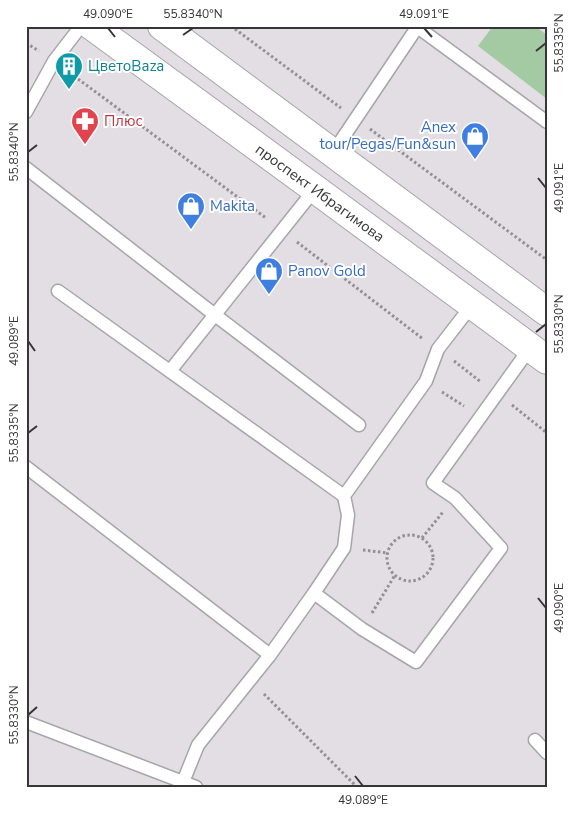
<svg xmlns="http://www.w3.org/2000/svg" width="573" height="813" font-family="'Nunito Sans',sans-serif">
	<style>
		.green { fill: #a3caa2 }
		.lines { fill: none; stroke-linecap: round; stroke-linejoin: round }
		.service-casing { stroke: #a8a5aa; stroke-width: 15 }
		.primary-casing { stroke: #a8a5aa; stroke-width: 30 }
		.path { stroke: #939094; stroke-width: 3; stroke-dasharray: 2.5 2.5; stroke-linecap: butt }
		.service { stroke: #fff; stroke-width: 12 }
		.primary { stroke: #fff; stroke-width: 28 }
		.ticks { fill: none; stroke: #373537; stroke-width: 2 }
		.labels { text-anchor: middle; stroke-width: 4; stroke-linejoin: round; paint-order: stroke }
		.culture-label { font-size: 15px; fill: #0d838f; stroke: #fff; text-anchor: start }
		.health-label { font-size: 15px; fill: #be3a42; stroke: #fff; text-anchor: start }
		.shop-label { font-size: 15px; fill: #366cbe; stroke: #fff; text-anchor: start }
		.street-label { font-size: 15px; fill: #373537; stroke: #fff }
		.neatline { fill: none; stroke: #373537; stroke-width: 2 }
		.ticks-label { font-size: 12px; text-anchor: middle; fill: #373537 }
	</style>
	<rect width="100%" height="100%" fill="#e2dee4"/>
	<path class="green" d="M493,26H535L547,35V99L478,46Z"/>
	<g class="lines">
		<g class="service-casing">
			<g id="service">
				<path d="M416,26L547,122"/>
				<path d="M26,112L54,61L81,26"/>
				<path d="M332,154L418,26"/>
				<path d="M26,168L215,315L359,425"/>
				<path d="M58,291L344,496"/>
				<path d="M170,371L315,189"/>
				<path d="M26,467L270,655"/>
				<path d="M314,593L362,629L416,662L501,548L455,498L433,483L530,348"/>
				<path d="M26,722L196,787"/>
				<path d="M535,740L547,753"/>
				<path d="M183,782L198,745L270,655L314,593L344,548L348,515L344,496L426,381L438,349L472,305"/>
			</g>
		</g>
		<g class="primary-casing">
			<g id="primary">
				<path d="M92,26L315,189L547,360"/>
				<path d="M162,26L547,312"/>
			</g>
		</g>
		<g class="path">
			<path d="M231,26L341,108"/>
			<path d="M26,43L39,51"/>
			<path d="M70,73L266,218"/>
			<path d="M370,129L547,260"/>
			<path d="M297,242L423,339"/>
			<path d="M454,361L481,382"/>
			<path d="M442,392L464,406"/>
			<path d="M512,405L547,433"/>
			<circle cx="410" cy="558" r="23"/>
			<path d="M422,538L443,512"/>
			<path d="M363,550L388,553"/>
			<path d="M372,613L395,575"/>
			<path d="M264,694L357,787"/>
		</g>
		<use href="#service" class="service"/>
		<use href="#primary" class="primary"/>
	</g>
	<path class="ticks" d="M108,28L115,37M424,28L432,37M183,35L193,28M536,51L546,43M28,152L37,145M538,178L546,188M536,332L546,324M28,341L35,351M28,433L37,426M538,598L546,608M28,715L37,707M355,776L363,786"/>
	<defs>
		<g id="building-pin" transform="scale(1.4375)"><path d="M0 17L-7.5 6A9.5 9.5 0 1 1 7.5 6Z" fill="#0f9aa8" stroke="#fff"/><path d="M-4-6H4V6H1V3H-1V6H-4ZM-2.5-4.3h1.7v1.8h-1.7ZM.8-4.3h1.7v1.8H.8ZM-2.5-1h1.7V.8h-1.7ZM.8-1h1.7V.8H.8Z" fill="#fff"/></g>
		<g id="pharmacy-pin" transform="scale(1.4375)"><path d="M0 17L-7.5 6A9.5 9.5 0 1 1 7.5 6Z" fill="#e0444e" stroke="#fff"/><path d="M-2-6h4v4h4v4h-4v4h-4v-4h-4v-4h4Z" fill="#fff"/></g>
		<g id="shop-pin" transform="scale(1.4375)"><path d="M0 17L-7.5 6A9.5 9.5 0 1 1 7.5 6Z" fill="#3f7fe0" stroke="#fff"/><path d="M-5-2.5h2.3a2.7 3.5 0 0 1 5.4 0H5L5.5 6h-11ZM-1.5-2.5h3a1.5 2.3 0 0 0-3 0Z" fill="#fff"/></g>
	</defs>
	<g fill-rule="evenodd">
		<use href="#building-pin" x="69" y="66"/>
		<use href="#pharmacy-pin" x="85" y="121"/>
		<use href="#shop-pin" x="475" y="136"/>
		<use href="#shop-pin" x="191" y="206"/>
		<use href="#shop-pin" x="269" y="271"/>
	</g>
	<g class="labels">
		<g class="culture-label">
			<text x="88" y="71">ЦветоBaza</text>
		</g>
		<g class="health-label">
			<text x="104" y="126">Плюс</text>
		</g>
		<g class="shop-label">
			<text x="456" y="132" text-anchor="end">Anex<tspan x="456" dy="17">tour/Pegas/Fun&amp;sun</tspan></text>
			<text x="210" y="211">Makita</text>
			<text x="288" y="276">Panov Gold</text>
		</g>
		<g class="street-label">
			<text transform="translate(320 193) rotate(36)" y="5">проспект Ибрагимова</text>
		</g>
	</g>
	<rect width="573" height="813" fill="none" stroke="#ffffff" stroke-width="55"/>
	<rect x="28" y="28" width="518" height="758" class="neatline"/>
	<g class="ticks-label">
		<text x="108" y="18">49.090°E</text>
		<text x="193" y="18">55.8340°N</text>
		<text x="424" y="18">49.091°E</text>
		<text transform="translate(559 43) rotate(-90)" y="4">55.8335°N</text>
		<text transform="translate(14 152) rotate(-90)" y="4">55.8340°N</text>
		<text transform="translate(559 188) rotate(-90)" y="4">49.091°E</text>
		<text transform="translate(559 324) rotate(-90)" y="4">55.8330°N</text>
		<text transform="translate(14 341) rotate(-90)" y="4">49.089°E</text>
		<text transform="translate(14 433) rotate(-90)" y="4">55.8335°N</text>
		<text transform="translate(559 608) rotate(-90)" y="4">49.090°E</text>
		<text transform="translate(14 715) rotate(-90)" y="4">55.8330°N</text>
		<text x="363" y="804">49.089°E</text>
	</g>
</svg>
